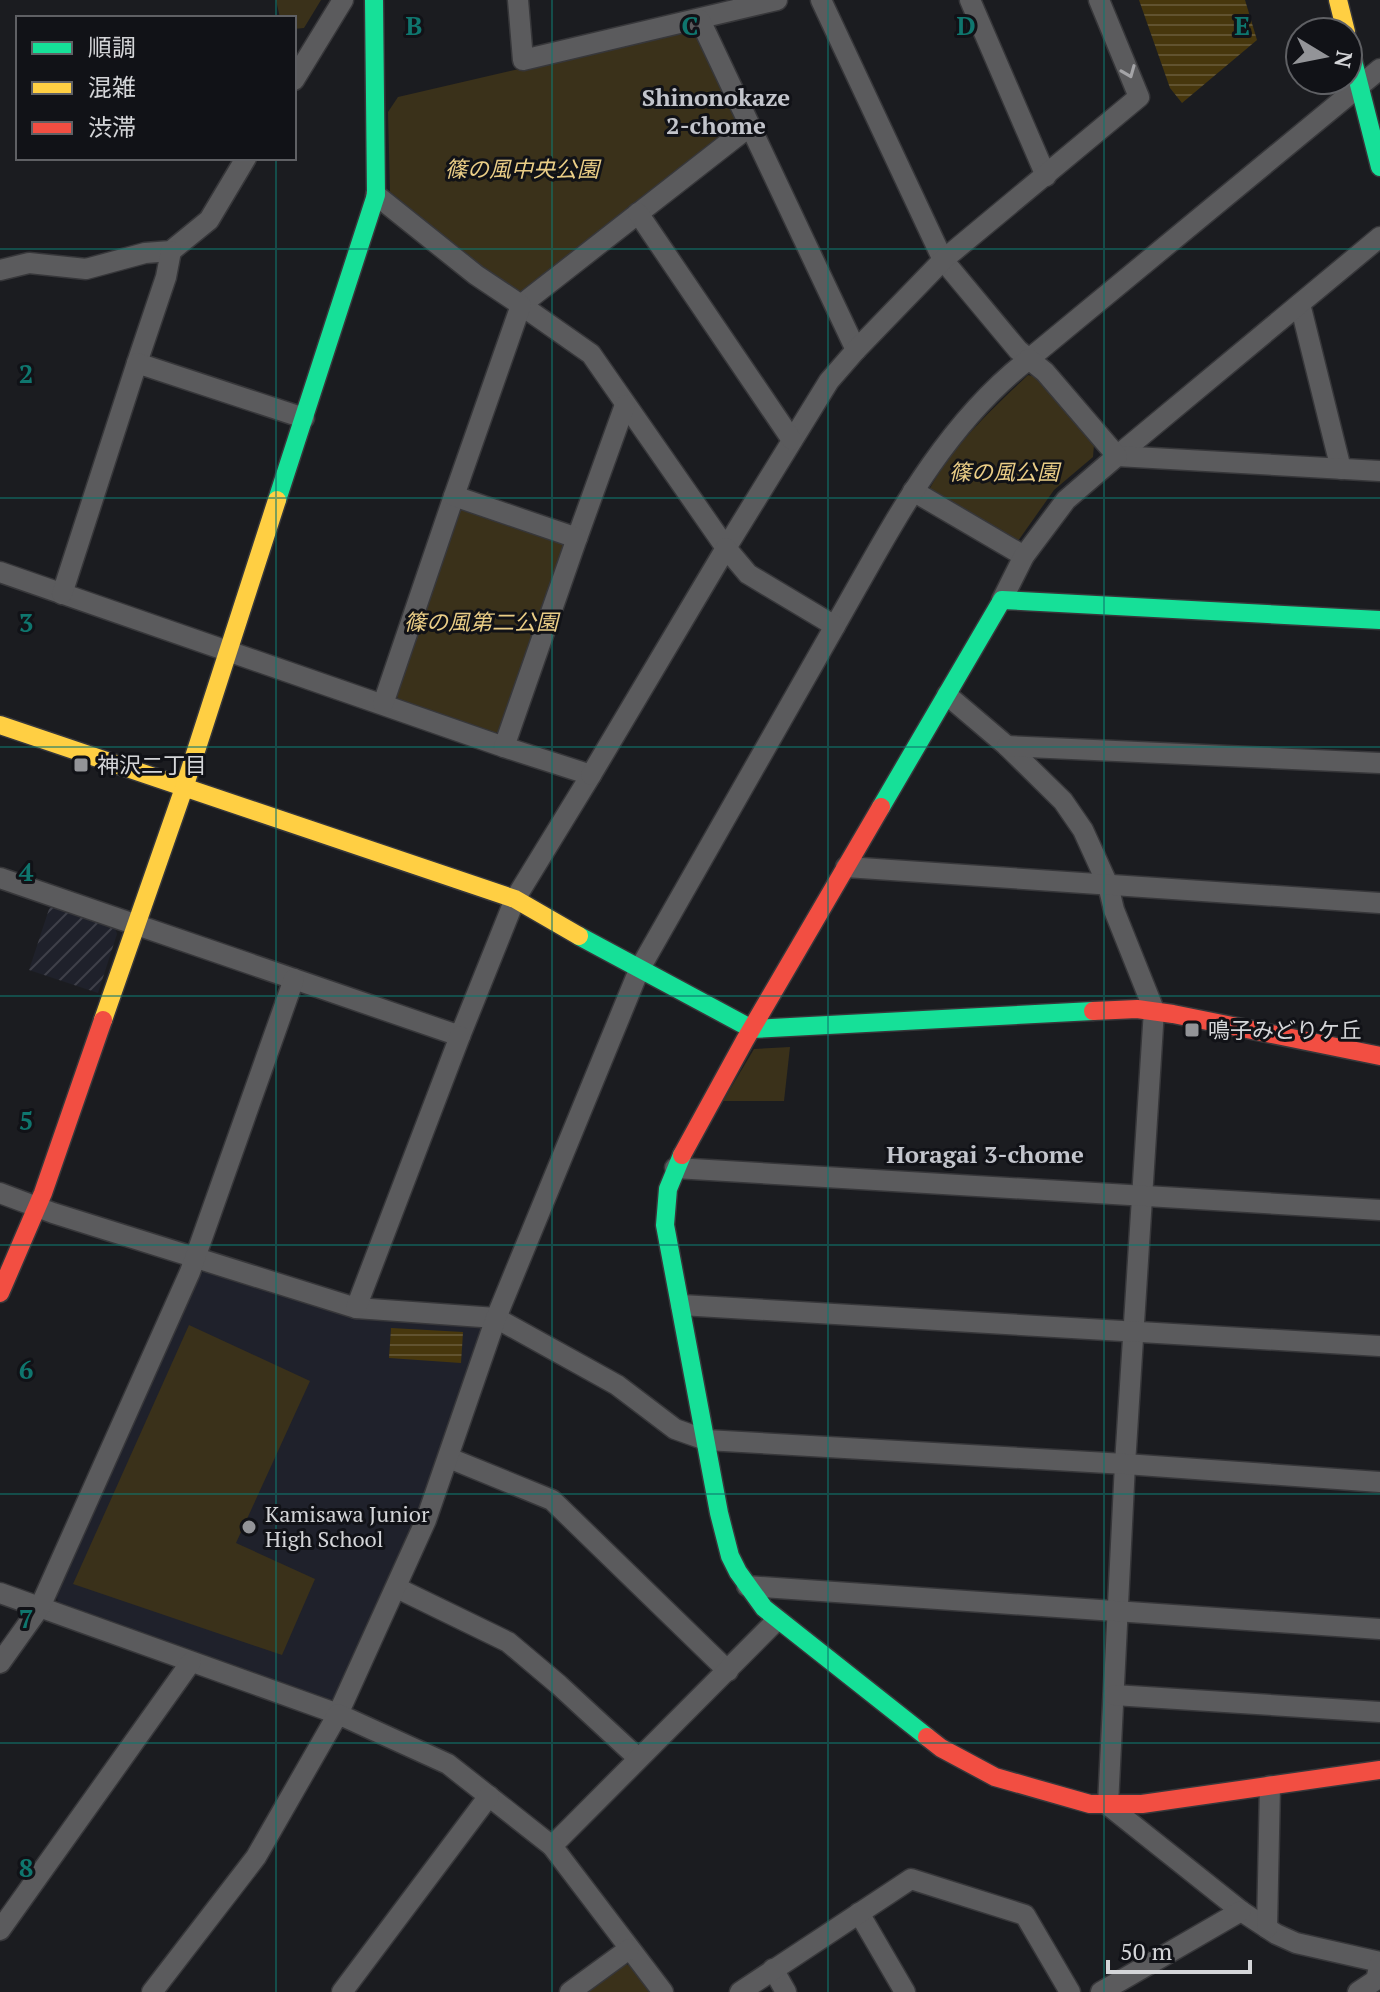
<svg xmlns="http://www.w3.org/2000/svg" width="1380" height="1992" font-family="'PT Serif','Noto Sans JP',serif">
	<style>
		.built { fill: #1f212b }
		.industrial { fill: url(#industrial-furrows) }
		.park { fill: #3a311a }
		.water { fill: url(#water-rules) }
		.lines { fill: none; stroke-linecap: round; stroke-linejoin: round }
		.street-casing { stroke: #37373a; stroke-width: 23 }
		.fast-casing { stroke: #37373a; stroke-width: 21 }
		.slow-casing { stroke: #37373a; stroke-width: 21 }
		.jam-casing { stroke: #37373a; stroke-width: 21 }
		.street { stroke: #5b5b5d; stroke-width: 20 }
		.fast { stroke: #16e098; stroke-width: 18 }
		.slow { stroke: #ffcf43; stroke-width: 18 }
		.jam { stroke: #f24e42; stroke-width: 18 }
		.oneway { stroke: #a4a4a7 }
		.grid { fill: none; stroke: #0f766e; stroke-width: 2; stroke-opacity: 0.55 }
		.poi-dot { fill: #939498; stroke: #111217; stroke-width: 3 }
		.labels { text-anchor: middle; stroke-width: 6; stroke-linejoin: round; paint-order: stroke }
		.park-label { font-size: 22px; font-style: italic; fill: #eacd86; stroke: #111217 }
		.poi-label { font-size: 22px; fill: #d4d5d8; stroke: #111217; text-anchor: start }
		.neighbourhood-label { font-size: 24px; font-weight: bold; fill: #c2c4cb; stroke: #111217 }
		.grid-label { font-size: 26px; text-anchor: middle; font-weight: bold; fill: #0f766e; stroke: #111217; stroke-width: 6; stroke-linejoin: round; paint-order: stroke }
	</style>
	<defs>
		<pattern id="industrial-furrows" width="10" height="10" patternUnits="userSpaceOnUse" patternTransform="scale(2)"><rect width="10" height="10" fill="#1f212b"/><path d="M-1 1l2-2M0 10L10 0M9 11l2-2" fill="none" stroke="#3f4049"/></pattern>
		<pattern id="water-rules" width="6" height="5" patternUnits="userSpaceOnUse" patternTransform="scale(2)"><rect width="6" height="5" fill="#47370d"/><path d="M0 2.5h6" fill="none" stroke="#615330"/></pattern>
	</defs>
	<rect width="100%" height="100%" fill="#1b1c20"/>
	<path class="built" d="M207,1270L477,1323L484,1332L390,1586L337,1697L327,1701L59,1604L56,1595L199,1274Z"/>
	<path class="industrial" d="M51,903L114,925L117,934L98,993L29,970Z"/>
	<g class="park">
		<path d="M276,0H321L304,28L294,29V18H280Z"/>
		<path d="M688,30L701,35L738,117L734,129L525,293L513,292L390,192L388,112L398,97Z"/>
		<path d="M1028,375L1037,377L1094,445L1093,457L1054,490L1018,541L934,497L930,488C954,444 992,409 1028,375Z"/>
		<path d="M466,505L564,539L566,550L505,729L495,733L400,701L395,694L458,511Z"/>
		<path d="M790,1047L784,1101H723L754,1049Z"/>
		<path d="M189,1325L310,1381L236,1543L315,1579L282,1655L73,1584Z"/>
		<path d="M622,1964L634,1966L654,1992H584Z"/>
	</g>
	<g class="water">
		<path d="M1139,0H1245L1257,40L1182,103L1170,88Z"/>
		<path d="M391,1328L463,1332L461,1363L389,1358Z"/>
	</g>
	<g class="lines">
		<g class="street-casing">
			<g id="street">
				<path d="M518,0L523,60L777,0"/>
				<path d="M821,0L943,260L1018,350L1029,359L1380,69"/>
				<path d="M970,0L1046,176"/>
				<path d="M700,20L856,350"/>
				<path d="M294,80L343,0"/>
				<path d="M750,126L521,305L591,354L726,548L829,381L856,350L943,260L1139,97L1099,0"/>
				<path d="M638,213L792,440"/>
				<path d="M0,270L29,263L86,269L145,253L171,251L209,220L246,158"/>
				<path d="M1300,304L1341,469"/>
				<path d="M137,363L166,277L171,251"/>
				<path d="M1117,456L1380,237"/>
				<path d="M1117,456L1380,471"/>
				<path d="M913,491L1024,556"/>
				<path d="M577,538L625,405"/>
				<path d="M0,572L504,747"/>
				<path d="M62,594L137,363L304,418"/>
				<path d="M835,626C890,530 940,428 1029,359L1045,372L1117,456L1066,500L1024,556L1002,600"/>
				<path d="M947,695L1007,746L1063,801L1083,830L1108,885L1114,910L1154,1010L1125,1464L1108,1805L1241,1911L1276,1934L1296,1943L1380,1962"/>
				<path d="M383,704L454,496"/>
				<path d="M1007,746L1380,763"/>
				<path d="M846,867L1380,903"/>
				<path d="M0,878L460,1036L515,899L591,775L504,747L577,538L454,496L521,305L476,275L376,195"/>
				<path d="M675,1168L1380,1210"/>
				<path d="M0,1193L53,1213L356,1308L496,1318L617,1385L675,1429L706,1440L1125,1464L1380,1482"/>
				<path d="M681,1305L1380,1346"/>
				<path d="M356,1308L460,1036"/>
				<path d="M449,1458L552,1500L728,1671"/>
				<path d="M747,1586L1380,1629"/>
				<path d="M397,1588L508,1642L559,1685L638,1758"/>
				<path d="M0,1593L338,1714L426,1520L496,1318L639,970L835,626L748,574L726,548L591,775"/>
				<path d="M0,1663L40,1607L190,1272L294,979"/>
				<path d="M1114,1695L1380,1712"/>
				<path d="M552,1846L777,1620"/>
				<path d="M859,1913L905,1992"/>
				<path d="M1267,1928L1270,1786"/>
				<path d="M0,1930L191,1662"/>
				<path d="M773,1969L786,1992"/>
				<path d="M152,1992L256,1857L338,1714L448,1764L552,1846L663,1992"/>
				<path d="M342,1992L489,1796"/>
				<path d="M570,1992L629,1949"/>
				<path d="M740,1992L911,1879L1025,1915L1070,1992"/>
				<path d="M1101,1992L1241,1911"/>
				<path d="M1358,1992L1376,1980L1380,1963"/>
			</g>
		</g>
		<g class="fast-casing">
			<g id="fast">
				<path d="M1348,41L1380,167"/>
				<path d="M277,500L376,195L374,0"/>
				<path d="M881,807L1002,600L1380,620"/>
				<path d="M579,936L752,1029L1093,1011"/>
				<path d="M682,1155L668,1189L665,1225L719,1513L730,1556L738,1572L764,1608L927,1737"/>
			</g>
		</g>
		<g class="slow-casing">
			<g id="slow">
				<path d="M1338,0L1346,32"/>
				<path d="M0,725L515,899L579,936"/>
				<path d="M103,1020L184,788L277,500"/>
			</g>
		</g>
		<g class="jam-casing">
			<g id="jam">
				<path d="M1093,1011L1137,1009L1173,1014L1380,1056"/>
				<path d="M682,1155L745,1040L881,807"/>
				<path d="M0,1293L43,1193L103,1020"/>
				<path d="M927,1737L941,1748L995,1777L1090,1804H1142L1380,1770"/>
			</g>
		</g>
		<use href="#street" class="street"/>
		<use href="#fast" class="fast"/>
		<use href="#slow" class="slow"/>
		<use href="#jam" class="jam"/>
	</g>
	<defs><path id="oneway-chevron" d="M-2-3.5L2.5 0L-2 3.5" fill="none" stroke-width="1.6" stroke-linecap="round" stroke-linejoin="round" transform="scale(2)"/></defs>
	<use class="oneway" href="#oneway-chevron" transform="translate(1129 72) rotate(68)"/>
	<path class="grid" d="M276,0V18M552,0V1992M828,0V1992M1104,0V1992M276,158V1992M0,249H1380M0,498H1380M0,747H1380M0,996H1380M0,1245H1380M0,1494H1380M0,1743H1380"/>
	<g class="poi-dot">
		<rect x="73" y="757" width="16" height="16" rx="4"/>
		<rect x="1184" y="1022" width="16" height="16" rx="4"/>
		<circle cx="249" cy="1527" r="8"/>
	</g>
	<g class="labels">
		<g class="park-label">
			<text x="522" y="177">篠の風中央公園</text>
			<text x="1004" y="480">篠の風公園</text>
			<text x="481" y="630">篠の風第二公園</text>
		</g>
		<g class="poi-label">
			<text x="97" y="773">神沢二丁目</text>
			<text x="1208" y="1038">鳴子みどりケ丘</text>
			<text x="265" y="1522">Kamisawa Junior<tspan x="265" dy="25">High School</tspan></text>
		</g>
		<g class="neighbourhood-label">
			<text x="716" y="106">Shinonokaze<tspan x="716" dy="28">2-chome</tspan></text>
			<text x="985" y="1163">Horagai 3-chome</text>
		</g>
	</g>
	<g class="grid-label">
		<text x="414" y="35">B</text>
		<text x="690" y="35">C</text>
		<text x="966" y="35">D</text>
		<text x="1242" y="35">E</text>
		<text x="26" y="383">2</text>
		<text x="26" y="632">3</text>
		<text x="26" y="881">4</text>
		<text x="26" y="1130">5</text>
		<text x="26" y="1379">6</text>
		<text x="26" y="1628">7</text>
		<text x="26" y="1877">8</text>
	</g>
	<rect x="16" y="16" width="280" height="144" fill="#111217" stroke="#5f6064" stroke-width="2"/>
	<rect x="32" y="42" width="40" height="12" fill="#16e098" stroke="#5f6064" stroke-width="2"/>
	<text x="88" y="56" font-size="24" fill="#d4d5d8">順調</text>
	<rect x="32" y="82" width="40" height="12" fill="#ffcf43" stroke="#5f6064" stroke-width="2"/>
	<text x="88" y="96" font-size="24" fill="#d4d5d8">混雑</text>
	<rect x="32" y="122" width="40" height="12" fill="#f24e42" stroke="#5f6064" stroke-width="2"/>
	<text x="88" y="136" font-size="24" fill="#d4d5d8">渋滞</text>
	<g transform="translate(1324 56) rotate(100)"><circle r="38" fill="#111217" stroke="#5f6064" stroke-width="2"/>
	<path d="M0-6L14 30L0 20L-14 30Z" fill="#939498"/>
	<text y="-12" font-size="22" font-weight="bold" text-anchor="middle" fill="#d4d5d8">N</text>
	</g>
	<path d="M1108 1960v12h142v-12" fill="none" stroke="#d4d5d8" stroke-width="4"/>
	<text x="1120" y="1960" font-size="24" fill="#d4d5d8" stroke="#111217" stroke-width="6" paint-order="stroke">50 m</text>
</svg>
